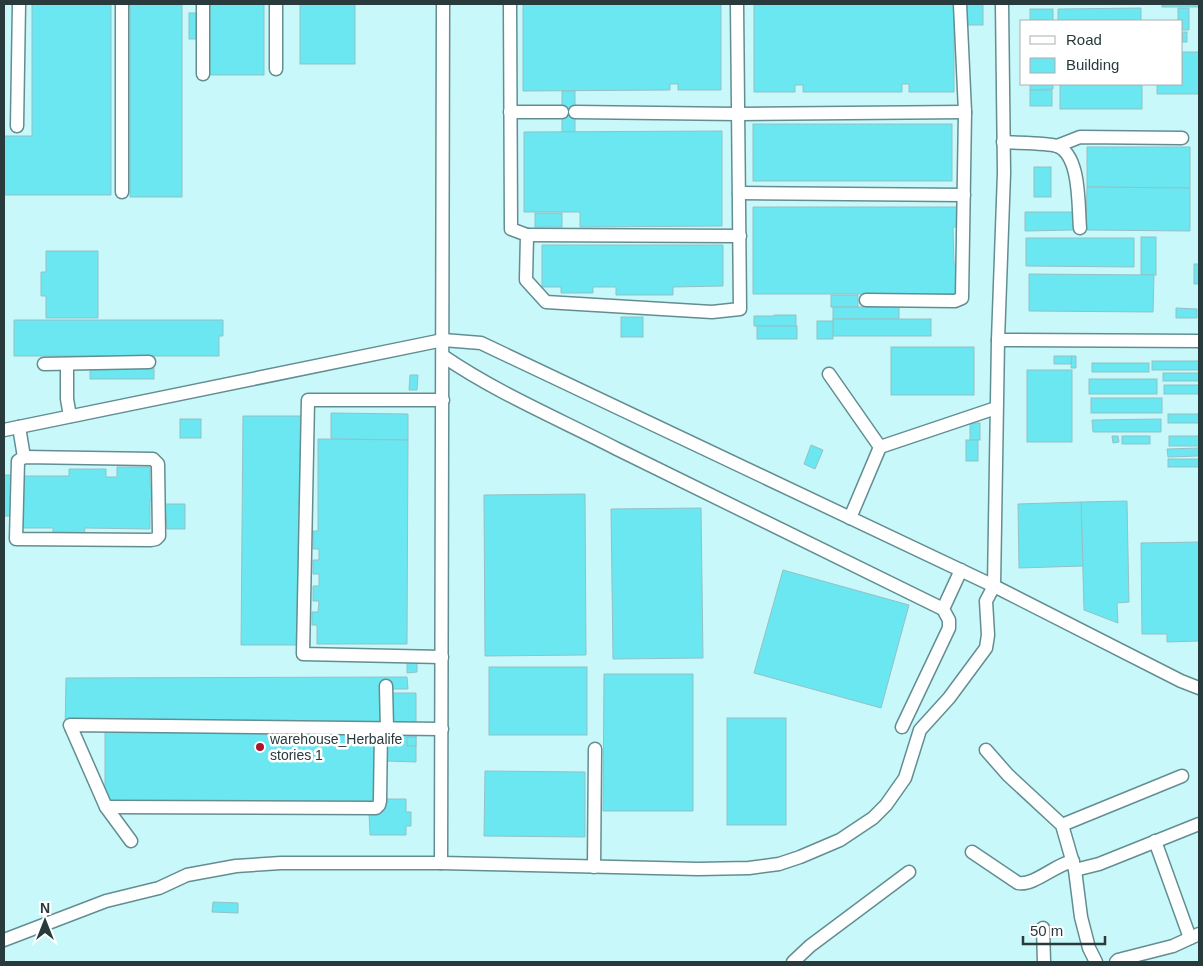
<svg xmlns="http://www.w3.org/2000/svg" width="1203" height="966" font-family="Helvetica,sans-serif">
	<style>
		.building { fill: #6ae7f1; stroke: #94c1c5 }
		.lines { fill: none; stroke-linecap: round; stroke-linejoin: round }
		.minor-casing { stroke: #628e91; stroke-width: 15 }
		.minor { stroke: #fff; stroke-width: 12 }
		.poi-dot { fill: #aa142c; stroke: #fff; stroke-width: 2 }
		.labels { text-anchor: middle; stroke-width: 5; stroke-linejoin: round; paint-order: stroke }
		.poi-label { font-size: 14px; fill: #283a3c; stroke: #fff; text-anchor: start }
	</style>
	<rect width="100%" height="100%" fill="#c9f8fb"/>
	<g class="building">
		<path d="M32,4H111V195H4V136H32Z"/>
		<rect x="130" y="4" width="52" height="193"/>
		<rect x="206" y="4" width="58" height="71"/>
		<rect x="300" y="4" width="55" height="60"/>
		<path d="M523,4H721V90H678V84H670V90L523,91Z"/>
		<path d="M754,4H954V92H909V84H902V92H803V85H795V92H754Z"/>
		<rect x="965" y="4" width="18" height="21"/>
		<rect x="1162" y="4" width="37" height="3"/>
		<path d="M1141,8V21H1058V9Z"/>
		<path d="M1178,8H1189V30H1182V21H1178Z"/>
		<rect x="1030" y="9" width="23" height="12"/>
		<rect x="189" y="13" width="11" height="26"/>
		<rect x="1182" y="32" width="5" height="10"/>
		<path d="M1182,52H1199V94H1157V84H1182Z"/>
		<path d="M1030,84H1053V89L1030,90Z"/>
		<rect x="1060" y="84" width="82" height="25"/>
		<rect x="1030" y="90" width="22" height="16"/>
		<rect x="562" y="91" width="13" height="41"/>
		<rect x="753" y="124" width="199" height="57"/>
		<path d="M722,131V226L580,227V212H524V132Z"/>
		<path d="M1087,147H1190V188L1087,187Z"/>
		<rect x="1034" y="167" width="17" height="30"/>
		<path d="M1087,187L1190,188V231L1086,230Z"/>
		<path d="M753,207H959V227H953L954,264H959V294H753Z"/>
		<path d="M1025,212H1074V230L1025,231Z"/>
		<rect x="535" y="213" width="27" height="14"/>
		<rect x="1141" y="237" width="15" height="38"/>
		<path d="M1026,238H1134V267L1026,266Z"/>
		<path d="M542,245H723V286L673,287V295H616V287H593V293H561V287H542Z"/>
		<path d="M46,251H98V318H46V296H41V272H46Z"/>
		<rect x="1194" y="264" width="5" height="20"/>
		<path d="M1029,274L1154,275L1153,312L1029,311Z"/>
		<rect x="831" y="295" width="27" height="12"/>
		<rect x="833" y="307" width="66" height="12"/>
		<path d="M1176,308L1197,309V318H1176Z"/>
		<path d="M774,315H796V326H754V316H774Z"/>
		<rect x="621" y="317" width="22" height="20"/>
		<rect x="833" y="319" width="98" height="17"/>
		<path d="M14,320H223V336H219V356H14Z"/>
		<rect x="817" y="321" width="16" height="18"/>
		<rect x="757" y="326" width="40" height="13"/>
		<rect x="891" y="347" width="83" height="48"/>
		<path d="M1054,356H1072L1071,364H1054Z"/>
		<path d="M1072,356H1076V368H1071Z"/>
		<rect x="1152" y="361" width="47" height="9"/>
		<rect x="1092" y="363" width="57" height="9"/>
		<rect x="90" y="368" width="64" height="11"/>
		<rect x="1027" y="370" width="45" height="72"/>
		<rect x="1163" y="373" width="36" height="8"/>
		<path d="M410,375H418L417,390H409Z"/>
		<rect x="1089" y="379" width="68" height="15"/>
		<rect x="1164" y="385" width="35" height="9"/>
		<rect x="1091" y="398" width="71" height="15"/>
		<path d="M331,413L408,414V440L331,439Z"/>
		<rect x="1168" y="414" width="31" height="9"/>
		<path d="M243,416H302L300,645H241Z"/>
		<rect x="180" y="419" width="21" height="19"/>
		<path d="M1161,419V432H1093L1092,420Z"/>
		<rect x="970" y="423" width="10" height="17"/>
		<path d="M1112,436H1118L1119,442L1113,443Z"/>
		<rect x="1122" y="436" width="28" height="8"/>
		<rect x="1169" y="436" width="30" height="10"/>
		<path d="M318,439L408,440L407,644H317V625H312V612H318L319,601H313V586H319V574H313V560H319V549H313V531H318Z"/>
		<rect x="966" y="440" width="12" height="21"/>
		<path d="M811,445L823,450L815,469L804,464Z"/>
		<path d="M1199,448V456L1168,457L1167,449Z"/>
		<rect x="1168" y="459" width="31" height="8"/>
		<path d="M117,467H150V485H158L157,500H150V529L85,528L84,536L53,535V528H23V476H69V469H106V477H117Z"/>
		<rect x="4" y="475" width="8" height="41"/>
		<path d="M585,494L586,655L485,656L484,495Z"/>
		<path d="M1127,501L1129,602L1117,603L1118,623L1084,610L1081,502Z"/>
		<path d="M1081,502L1083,566L1019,568L1018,504Z"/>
		<path d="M165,504H185V529H167Z"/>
		<path d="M701,508L703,658L613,659L611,509Z"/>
		<path d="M1199,542V641L1167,642V634H1142L1141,543Z"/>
		<path d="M783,570L909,605L881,708L754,673Z"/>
		<path d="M407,662H417V672L407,673Z"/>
		<rect x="489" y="667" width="98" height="68"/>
		<path d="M604,674H693V811H603Z"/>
		<path d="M407,677L408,689H386V693H416V762L386,761V811L105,812V731L65,732L66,678Z"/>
		<rect x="727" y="718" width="59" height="107"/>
		<rect x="407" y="737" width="9" height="9"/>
		<path d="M485,771L585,772V837L484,836Z"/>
		<path d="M383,799H406V812H411V826H406V835H370L369,812H383Z"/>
		<path d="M213,902L238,903V913L212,912Z"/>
	</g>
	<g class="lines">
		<g class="minor-casing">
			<g id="minor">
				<path d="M276,4V69"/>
				<path d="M510,4L511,229L527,235L526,280L546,302L712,312L740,309L737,4"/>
				<path d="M203,74V4"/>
				<path d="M510,112H562"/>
				<path d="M575,112L738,114L965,112"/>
				<path d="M17,126L19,4"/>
				<path d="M1003,142C1015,143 1048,143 1057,146C1081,155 1078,207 1080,228"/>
				<path d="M1057,146L1080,137L1182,138"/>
				<path d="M122,192V4"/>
				<path d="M739,193L964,195"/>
				<path d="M527,235L740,236"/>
				<path d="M866,300L955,301L962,298L965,112L960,4"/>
				<path d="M998,340L1199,341"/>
				<path d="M443,356C497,393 559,419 617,449C725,503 834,556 943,609"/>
				<path d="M44,364L149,362"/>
				<path d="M67,364V399L70,416"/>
				<path d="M829,374L880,447L850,518"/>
				<path d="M19,427L24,457"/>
				<path d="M4,430L443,340L481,343L994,586L1181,681L1199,688"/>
				<path d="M880,447L996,408"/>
				<path d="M24,457L153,459L158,464L159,536L156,539L151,540L16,539L18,461Z"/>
				<path d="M442,657L303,654L308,400H443"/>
				<path d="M386,686L387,729"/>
				<path d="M902,727L949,628V620L943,609L961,570"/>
				<path d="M986,750L1008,775L1062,825L1075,870L1081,917L1089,948L1096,962"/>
				<path d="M106,807L376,808L379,805L380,801L381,729"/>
				<path d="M1062,825L1182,776"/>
				<path d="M131,841L106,807L70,725L442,729"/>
				<path d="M1155,841L1190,938"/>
				<path d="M972,852L1018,883C1034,886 1056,864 1073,861"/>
				<path d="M441,863L443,4"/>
				<path d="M594,867L595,749"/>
				<path d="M1075,870L1099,864L1199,824"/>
				<path d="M1043,928L1044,962"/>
				<path d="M4,940L106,901L159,888L187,875L236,866L281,863H441L698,869L749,868L779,864L800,857L840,840L873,818L886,805L905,778L920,730L949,698L986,648L988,635L986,601L994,586L998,340L1004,173L1002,4"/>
				<path d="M793,962L810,946L909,872"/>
				<path d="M1116,962L1118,960L1173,946L1199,934"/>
			</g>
		</g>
		<use href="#minor" class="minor"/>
	</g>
	<circle class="poi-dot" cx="260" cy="747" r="5"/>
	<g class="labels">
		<g class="poi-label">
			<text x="270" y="744">warehouse_Herbalife<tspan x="270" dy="16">stories 1</tspan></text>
		</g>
	</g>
	<rect width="1203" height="966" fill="none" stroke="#283a3c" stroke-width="10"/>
	<rect x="1020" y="20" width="162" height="65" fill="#ffffff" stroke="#a9b0b1"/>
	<rect x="1030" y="36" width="25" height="8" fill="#ffffff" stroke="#a9b0b1"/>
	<text x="1066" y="45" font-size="15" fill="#283a3c">Road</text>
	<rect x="1030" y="58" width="25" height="15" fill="#6ae7f1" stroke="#a9b0b1"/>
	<text x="1066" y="70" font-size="15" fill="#283a3c">Building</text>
	<g transform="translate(45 921)" stroke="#ffffff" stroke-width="4" paint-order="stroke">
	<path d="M0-4L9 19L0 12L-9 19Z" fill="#283a3c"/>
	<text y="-8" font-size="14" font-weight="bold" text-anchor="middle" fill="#283a3c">N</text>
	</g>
	<path d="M1023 936v8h82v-8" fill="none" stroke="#283a3c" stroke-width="2.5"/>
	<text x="1030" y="936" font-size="15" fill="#283a3c" stroke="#ffffff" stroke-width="4" paint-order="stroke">50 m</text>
</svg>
